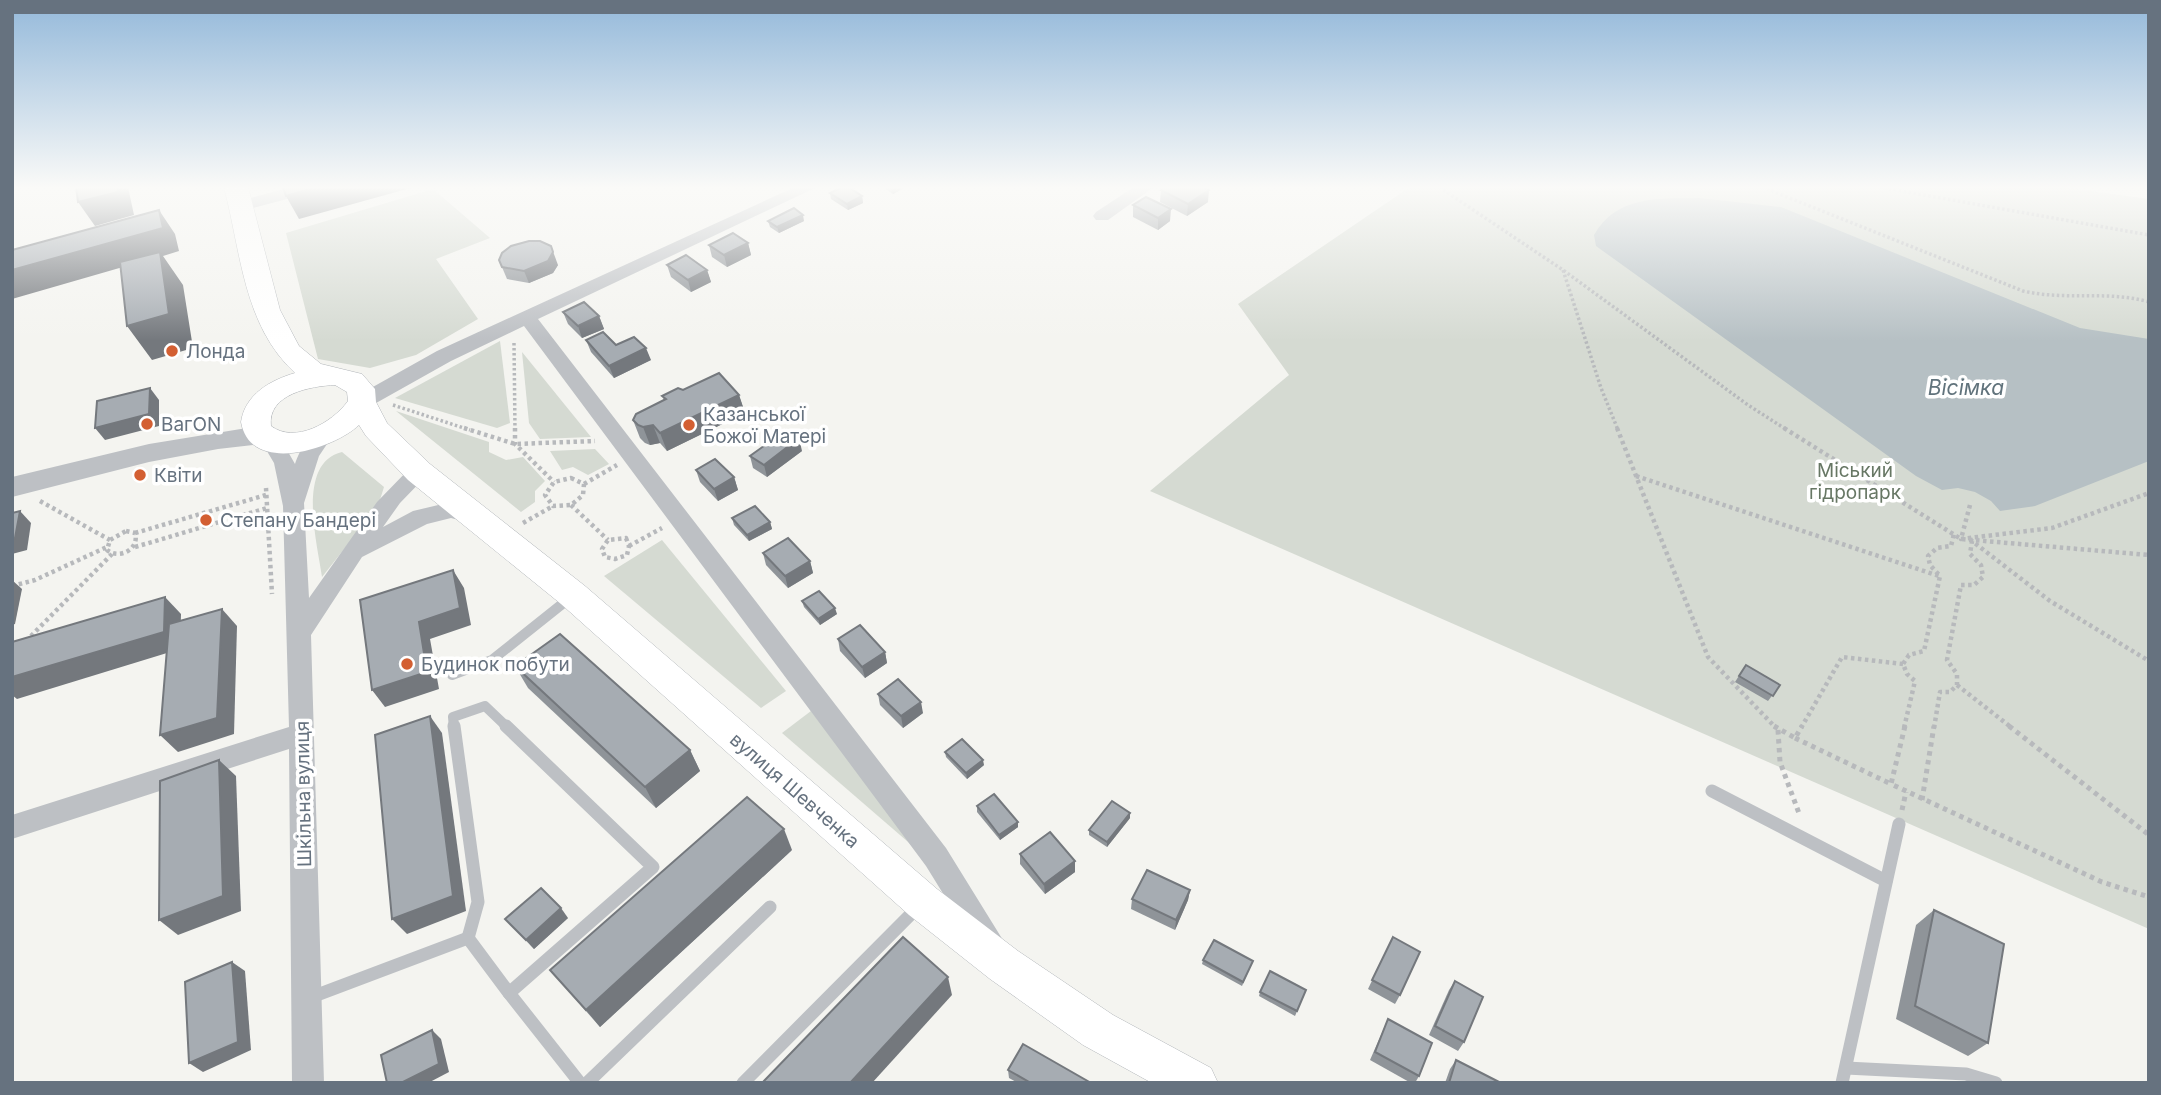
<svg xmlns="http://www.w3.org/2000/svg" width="2161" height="1095" font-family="Inter,sans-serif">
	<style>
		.green { fill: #d5dad2 }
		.water { fill: #b6c0c4 }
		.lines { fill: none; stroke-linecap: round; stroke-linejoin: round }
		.secondary-casing { stroke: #b2b6ba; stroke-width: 1 }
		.path-far2 { stroke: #b7b9bc; stroke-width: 3.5; stroke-dasharray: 2.5 2.5; stroke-linecap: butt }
		.path-far1 { stroke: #b7b9bc; stroke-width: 4.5; stroke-dasharray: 3.5 3.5; stroke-linecap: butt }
		.path { stroke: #b7b9bc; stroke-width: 5; stroke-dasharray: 4.5 4.5; stroke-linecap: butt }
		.service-far1 { stroke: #bdc0c4; stroke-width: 10 }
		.service { stroke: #bdc0c4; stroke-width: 13 }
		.minor { fill: #bdc0c4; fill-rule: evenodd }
		.tertiary { fill: #bdc0c4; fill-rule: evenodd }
		.secondary { fill: #fff; fill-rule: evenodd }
		.wall { fill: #8f9499 }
		.shaded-wall { fill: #74787d }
		.building { fill: #a6acb2; stroke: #74787d; stroke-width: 2 }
		.poi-dot { fill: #d35f32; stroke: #fff; stroke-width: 2.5 }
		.labels { text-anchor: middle; stroke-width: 7; stroke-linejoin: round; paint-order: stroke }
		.poi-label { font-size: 19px; fill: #66727f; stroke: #fff; text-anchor: start }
		.park-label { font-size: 19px; fill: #677764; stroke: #fff }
		.street-label { font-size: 19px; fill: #66727f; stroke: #fff }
		.water-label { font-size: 21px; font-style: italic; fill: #61737c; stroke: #fff }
	</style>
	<rect width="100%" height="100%" fill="#f4f4f0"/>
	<g class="green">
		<path d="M1410,187H2061L2149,199V929L1150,491L1289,375L1238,304Z"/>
		<path d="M433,189L490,238L436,259L478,319L416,355L370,368L318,359L286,233Z"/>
		<path d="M500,341L510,423L497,428L395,398Z"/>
		<path d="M522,352L591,437L540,439L529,423Z"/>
		<path d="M396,411L489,442V452L506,460L523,457L545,481L535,491V502L521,512Z"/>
		<path d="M595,449L609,464L588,475L573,467L562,470L550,451Z"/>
		<path d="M342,452L384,487L378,506L322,577C317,542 296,463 342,452Z"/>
		<path d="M662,540L786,691L761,708L604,576Z"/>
		<path d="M811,711L922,854L782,733Z"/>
	</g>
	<path class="water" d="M1699,198L1781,207L2080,328L2149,339V461L2035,506L2000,511L1991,501L1975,492L1958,488L1942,490L1916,476L1596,246L1594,235C1617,195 1657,199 1699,198Z"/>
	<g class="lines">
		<g class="secondary-casing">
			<path id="secondary" d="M224,187H248L280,310L299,346L321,364L362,374L375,389L376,402L387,423L430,464L585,586L937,889L1018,951L1113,1015L1211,1068L1218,1083H1152L1083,1045L990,979L909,915L561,604L408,480L366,436L359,425C334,449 250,476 241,422C245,394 271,380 295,373C243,325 241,252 224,187ZM335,385L347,392L348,401C332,423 295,444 271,426C267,394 311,386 335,385Z"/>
		</g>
		<g class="path-far2">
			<path d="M1439,187L1563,270L1748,405L1787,430"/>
			<path d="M1762,187L2023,291C2067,301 2108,290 2149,302"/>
			<path d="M1879,187L2149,235"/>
			<path d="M1563,270L1601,388L1618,430"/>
			<path d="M514,343L515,430"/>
			<path d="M393,405L470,430"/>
		</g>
		<g class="path-far1">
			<path d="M464,428L515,444L595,441"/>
			<path d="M515,428V444L554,482"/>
			<path d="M1617,428L1708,657L1776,728"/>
			<path d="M1784,428L1961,539L2149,555"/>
			<path d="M1636,476L1939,576"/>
			<path d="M571,478L584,484L583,495L571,505L553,506L545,495L554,482Z"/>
			<path d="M584,484L617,465"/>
			<path d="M266,488L272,594"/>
			<path d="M40,501L110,540"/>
			<path d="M571,505L608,540"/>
			<path d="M1970,505L1961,539L2052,528L2149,493"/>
			<path d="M523,523L553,506"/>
			<path d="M126,531L135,533C140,549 119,560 107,550L110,540Z"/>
			<path d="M135,533L266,495"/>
			<path d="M626,538L629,546L627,555L615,559L605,557L602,549L608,540Z"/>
			<path d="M629,546L662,528"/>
			<path d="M135,547L267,508"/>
			<path d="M12,586L35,580L107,547"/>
			<path d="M26,641L112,554"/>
			<path d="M1957,685L2012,728"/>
			<path d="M1801,728L1842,657L1903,664"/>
			<path d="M1904,728L1915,681L1907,674L1903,664L1909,655L1924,651L1940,576L1930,565L1928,556L1937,548L1951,546L1954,534"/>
			<path d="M1934,728L1940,692H1950L1957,685V674L1947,660L1961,585H1974L1983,577L1981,565L1970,554L1972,541L2050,601L2149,661"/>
		</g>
		<g class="path">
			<path d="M1774,726L1795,738L1802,726"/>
			<path d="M1905,726L1891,784L2102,882L2149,897"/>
			<path d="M2009,726L2149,835"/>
			<path d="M1778,730L1780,762L1800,816"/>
			<path d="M1795,738L1891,784"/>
			<path d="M1922,800L1934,726"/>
			<path d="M1902,810L1906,792"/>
		</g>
		<g class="service-far1">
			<path d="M452,675L492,660L571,597"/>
			<path d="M454,728L453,717L485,706L508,728"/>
		</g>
		<g class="service">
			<path d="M454,726L478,902L468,938"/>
			<path d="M506,726L653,867L509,993L580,1083"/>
			<path d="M1712,791L1886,881"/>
			<path d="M468,938L509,993"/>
			<path d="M309,998L468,938"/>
			<path d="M1846,1068L1966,1074L1996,1083"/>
			<path d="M587,1083L770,907"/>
			<path d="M743,1083L919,906"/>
			<path d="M1842,1083L1899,824"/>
		</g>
		<g class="minor">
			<path d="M291,187H319L317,191L242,211L233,206L236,202Z"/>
			<path d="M795,187H817L538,319L946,848L1006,945L1001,955L991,959L981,955L926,866L524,326L451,361L369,407H355L352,402L355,397L437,351Z"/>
			<path d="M1134,187H1154L1108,220H1096L1093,216L1096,212Z"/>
			<path d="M323,428L330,430L333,435L319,456L304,503L309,598L377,502L411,467L419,464L427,467L430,472L400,503L383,527L413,511L451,502L485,511L488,517L485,523L477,525L451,518L427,524L362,557L311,635L324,1083H292L289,749L12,839V815L289,727L283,506L274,463L261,441L265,436L272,434L279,436L295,464C300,450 309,432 323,428Z"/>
		</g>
		<path class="tertiary" d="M253,427L281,435L285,441L281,447L272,450L253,445L218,449L149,462L12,497V477L149,444Z"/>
		<use href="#secondary" class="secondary"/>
	</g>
	<g class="wall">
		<path d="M883,187H906L893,194Z"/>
		<path d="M1161,190L1208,202L1187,216L1160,202Z"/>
		<path d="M830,193L862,196L863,203L848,210L831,199Z"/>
		<path d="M1133,205L1170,221L1158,230L1133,217Z"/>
		<path d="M768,221H804L779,233L770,227Z"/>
		<path d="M748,243L751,255L727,267L712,257L709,245Z"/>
		<path d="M499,260L558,265L553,273L529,283L507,279Z"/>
		<path d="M667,265L707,270L711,282L691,292L671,277Z"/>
		<path d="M563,312L599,316L604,329L582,338L568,324Z"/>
		<path d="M586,340L616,345L651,360L614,378L591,352Z"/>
		<path d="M683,390L739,395L745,413L667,451L660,443L650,445L645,443L640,438L633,420L664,400L662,396Z"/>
		<path d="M802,451L767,477L753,468L750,456Z"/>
		<path d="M696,470L734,477L738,490L718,501L700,482Z"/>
		<path d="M732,518L770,522L772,529L749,541L734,525Z"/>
		<path d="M763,553L810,561L813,573L788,588L766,565Z"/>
		<path d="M802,601L837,614L820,625L804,607Z"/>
		<path d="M838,639L885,652L887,663L865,678L840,651Z"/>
		<path d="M1746,665L1780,685L1768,701L1735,682Z"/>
		<path d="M515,666L690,750L700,771L656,808L528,688Z"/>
		<path d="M878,694L923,713L903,728L880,705Z"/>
		<path d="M945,752L984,765L967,779L946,757Z"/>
		<path d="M977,806L1018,822V827L1000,840L977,812Z"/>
		<path d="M1130,818L1107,847L1089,835V830Z"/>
		<path d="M792,850L600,1027L550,970Z"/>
		<path d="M1020,854L1075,861V872L1045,894L1020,864Z"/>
		<path d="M1190,890L1188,900L1175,930L1131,909L1132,899Z"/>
		<path d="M1934,910L1988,1043L1968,1056L1896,1019L1916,925Z"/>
		<path d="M568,918L534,949L505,919Z"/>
		<path d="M1393,937L1400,995L1395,1004L1368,989Z"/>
		<path d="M1203,960L1253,961L1242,986L1202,964Z"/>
		<path d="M1455,981L1464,1042L1458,1051L1429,1035L1449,990Z"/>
		<path d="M1306,990L1295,1016L1259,996L1260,992Z"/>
		<path d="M1388,1019L1419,1076L1415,1083H1411L1370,1060Z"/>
		<path d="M1456,1060L1501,1083H1445L1450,1069Z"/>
		<path d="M1008,1070L1091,1083H1018L1009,1078Z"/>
	</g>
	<g class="shaded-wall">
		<path d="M117,187H128L134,215L95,226L78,202Z"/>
		<path d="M317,187H414L299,219L286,196Z"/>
		<path d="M892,187H906L893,194Z"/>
		<path d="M1209,190L1208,202L1187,216L1188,204Z"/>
		<path d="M862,196L863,203L848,210L847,204Z"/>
		<path d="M1171,209L1170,221L1158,230V218Z"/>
		<path d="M159,210L175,234L179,251L163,256L183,285L193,348L152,360L127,326L161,256L12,299V270Z"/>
		<path d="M803,215L804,221L779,233L777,227Z"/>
		<path d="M748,243L751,255L727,267L724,255Z"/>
		<path d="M551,246L558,265L553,273L529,283L524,271Z"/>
		<path d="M707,270L711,282L691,292L688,280Z"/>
		<path d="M599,316L604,329L582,338L578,326Z"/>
		<path d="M646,348L651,360L614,378L609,366Z"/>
		<path d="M150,388L159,400V426L105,440L95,428Z"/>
		<path d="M739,395L745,413L667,451L660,433Z"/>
		<path d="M653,425L660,443L650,445L643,427Z"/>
		<path d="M799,438L802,451L767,477L764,465Z"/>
		<path d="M734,477L738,490L718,501L714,489Z"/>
		<path d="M20,511L31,523L27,550L12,554V539Z"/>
		<path d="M770,522L772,529L749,541L747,535Z"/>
		<path d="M810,561L813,573L788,588L785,576Z"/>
		<path d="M453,570L464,588L471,625L430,639L439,689L385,707L372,690Z"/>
		<path d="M12,580L22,589L15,624L12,625Z"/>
		<path d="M165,597L181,614L180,649L17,699L12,695V677Z"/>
		<path d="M835,608L837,614L820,625L818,619Z"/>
		<path d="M222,609L237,626L234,734L178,752L160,735Z"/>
		<path d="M885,652L887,663L865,678L862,667Z"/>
		<path d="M921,702L923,713L903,728L901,716Z"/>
		<path d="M430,716L442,733L466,911L407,934L392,919Z"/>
		<path d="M690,750L700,771L656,808L645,787Z"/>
		<path d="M219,760L236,776L241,911L178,935L159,920Z"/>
		<path d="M983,760L984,765L967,779L966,773Z"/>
		<path d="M1130,813V818L1107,847V842Z"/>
		<path d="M1018,822V827L1000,840L999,835Z"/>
		<path d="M784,829L792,850L600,1027L586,1010Z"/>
		<path d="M1075,861V872L1045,894L1044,884Z"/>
		<path d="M1190,890L1188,900L1175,930L1176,920Z"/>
		<path d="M561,908L568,918L534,949L526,940Z"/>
		<path d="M232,962L245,971L251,1050L203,1072L189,1063Z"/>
		<path d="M948,977L952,995L872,1083H850Z"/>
		<path d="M432,1030L441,1039L449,1072L428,1083H401Z"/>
	</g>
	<g class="building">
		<path d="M76,187H117L118,192L78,202Z"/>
		<path d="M283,187H317L286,196Z"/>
		<path d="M842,187H848L862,196L847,204L830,193Z"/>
		<path d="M1165,187H1203L1209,190L1188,204L1161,190Z"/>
		<path d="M1146,197L1171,209L1158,218L1133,205Z"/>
		<path d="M794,208L803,215L777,227L768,221Z"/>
		<path d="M159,210L163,228L12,270V250Z"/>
		<path d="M733,233L748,243L724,255L709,245Z"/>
		<path d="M529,241H540L551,246L553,252L548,261L524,271L502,267L499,260L502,253L511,246Z"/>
		<path d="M160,252L169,314L127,326L120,262Z"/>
		<path d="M686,255L707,270L688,280L667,265Z"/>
		<path d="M584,302L599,316L578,326L563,312Z"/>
		<path d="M603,332L616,345L634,337L646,348L609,366L586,340Z"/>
		<path d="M719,373L739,395L660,433L653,425L643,427L638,425L633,420L636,414L666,399L662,396L678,388L683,390Z"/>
		<path d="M150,388L149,414L95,428L97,401Z"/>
		<path d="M786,430L799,438L764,465L750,456Z"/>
		<path d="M715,459L734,477L714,489L696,470Z"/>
		<path d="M755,506L770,522L747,535L732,518Z"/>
		<path d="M20,511L15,538L12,539V513Z"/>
		<path d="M788,538L810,561L785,576L763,553Z"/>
		<path d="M453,570L460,608L419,622L427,672L372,690L360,600Z"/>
		<path d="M819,591L835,608L818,619L802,601Z"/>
		<path d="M165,597L164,632L12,677V642Z"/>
		<path d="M222,609L217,718L160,735L169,624Z"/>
		<path d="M860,625L885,652L862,667L838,639Z"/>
		<path d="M560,634L690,750L645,787L515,666Z"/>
		<path d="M1746,665L1780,685L1773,696L1739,676Z"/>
		<path d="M898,679L921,702L901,716L878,694Z"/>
		<path d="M430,716L453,896L392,919L375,735Z"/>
		<path d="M962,739L983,760L966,773L945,752Z"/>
		<path d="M219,760L223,896L159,920L160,781Z"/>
		<path d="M994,794L1018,822L999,835L977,806Z"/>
		<path d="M747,797L784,829L586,1010L550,970Z"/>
		<path d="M1112,801L1130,813L1107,842L1089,830Z"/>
		<path d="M1050,832L1075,861L1044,884L1020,854Z"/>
		<path d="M1147,870L1190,890L1176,920L1132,899Z"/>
		<path d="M541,888L561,908L526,940L505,919Z"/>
		<path d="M1934,910L2004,944L1988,1043L1915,1006Z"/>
		<path d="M903,937L948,977L850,1083H762Z"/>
		<path d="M1393,937L1420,952L1400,995L1372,980Z"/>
		<path d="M1214,940L1253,961L1243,982L1203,960Z"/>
		<path d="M232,962L238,1042L189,1063L185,982Z"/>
		<path d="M1270,971L1306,990L1297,1011L1260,992Z"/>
		<path d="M1455,981L1483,997L1464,1042L1435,1026Z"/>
		<path d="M1388,1019L1432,1043L1419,1076L1375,1052Z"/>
		<path d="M432,1030L439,1064L401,1083H387L381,1055Z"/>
		<path d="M1023,1044L1091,1083H1031L1008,1070Z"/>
		<path d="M1456,1060L1501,1083H1449Z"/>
	</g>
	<linearGradient id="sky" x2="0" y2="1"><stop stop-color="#94b9da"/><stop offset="0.55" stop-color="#fafaf8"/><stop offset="1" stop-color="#fafaf8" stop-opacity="0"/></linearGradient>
	<rect width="2161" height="341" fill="url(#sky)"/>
	<g class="poi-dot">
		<circle cx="172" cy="351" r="7"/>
		<circle cx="147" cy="424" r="7"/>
		<circle cx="689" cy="425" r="7"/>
		<circle cx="140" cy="475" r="7"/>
		<circle cx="206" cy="520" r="7"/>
		<circle cx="407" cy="664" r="7"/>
	</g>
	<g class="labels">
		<g class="poi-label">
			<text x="186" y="358">Лонда</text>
			<text x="703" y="421">Казанської<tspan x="703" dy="22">Божої Матері</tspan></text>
			<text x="161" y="431">ВагON</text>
			<text x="154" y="482">Квiти</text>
			<text x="220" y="527">Степану Бандері</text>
			<text x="421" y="671">Будинок побути</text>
		</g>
		<g class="park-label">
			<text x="1855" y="477">Міський<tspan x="1855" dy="22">гідропарк</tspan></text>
		</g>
		<g class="street-label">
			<text transform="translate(795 790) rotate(41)" y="7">вулиця Шевченка</text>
			<text transform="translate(303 794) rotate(-91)" y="7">Шкільна вулиця</text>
		</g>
		<g class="water-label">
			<text x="1966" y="395">Вісімка</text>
		</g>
	</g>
	<rect width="2161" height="1095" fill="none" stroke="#66727f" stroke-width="28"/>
</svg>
